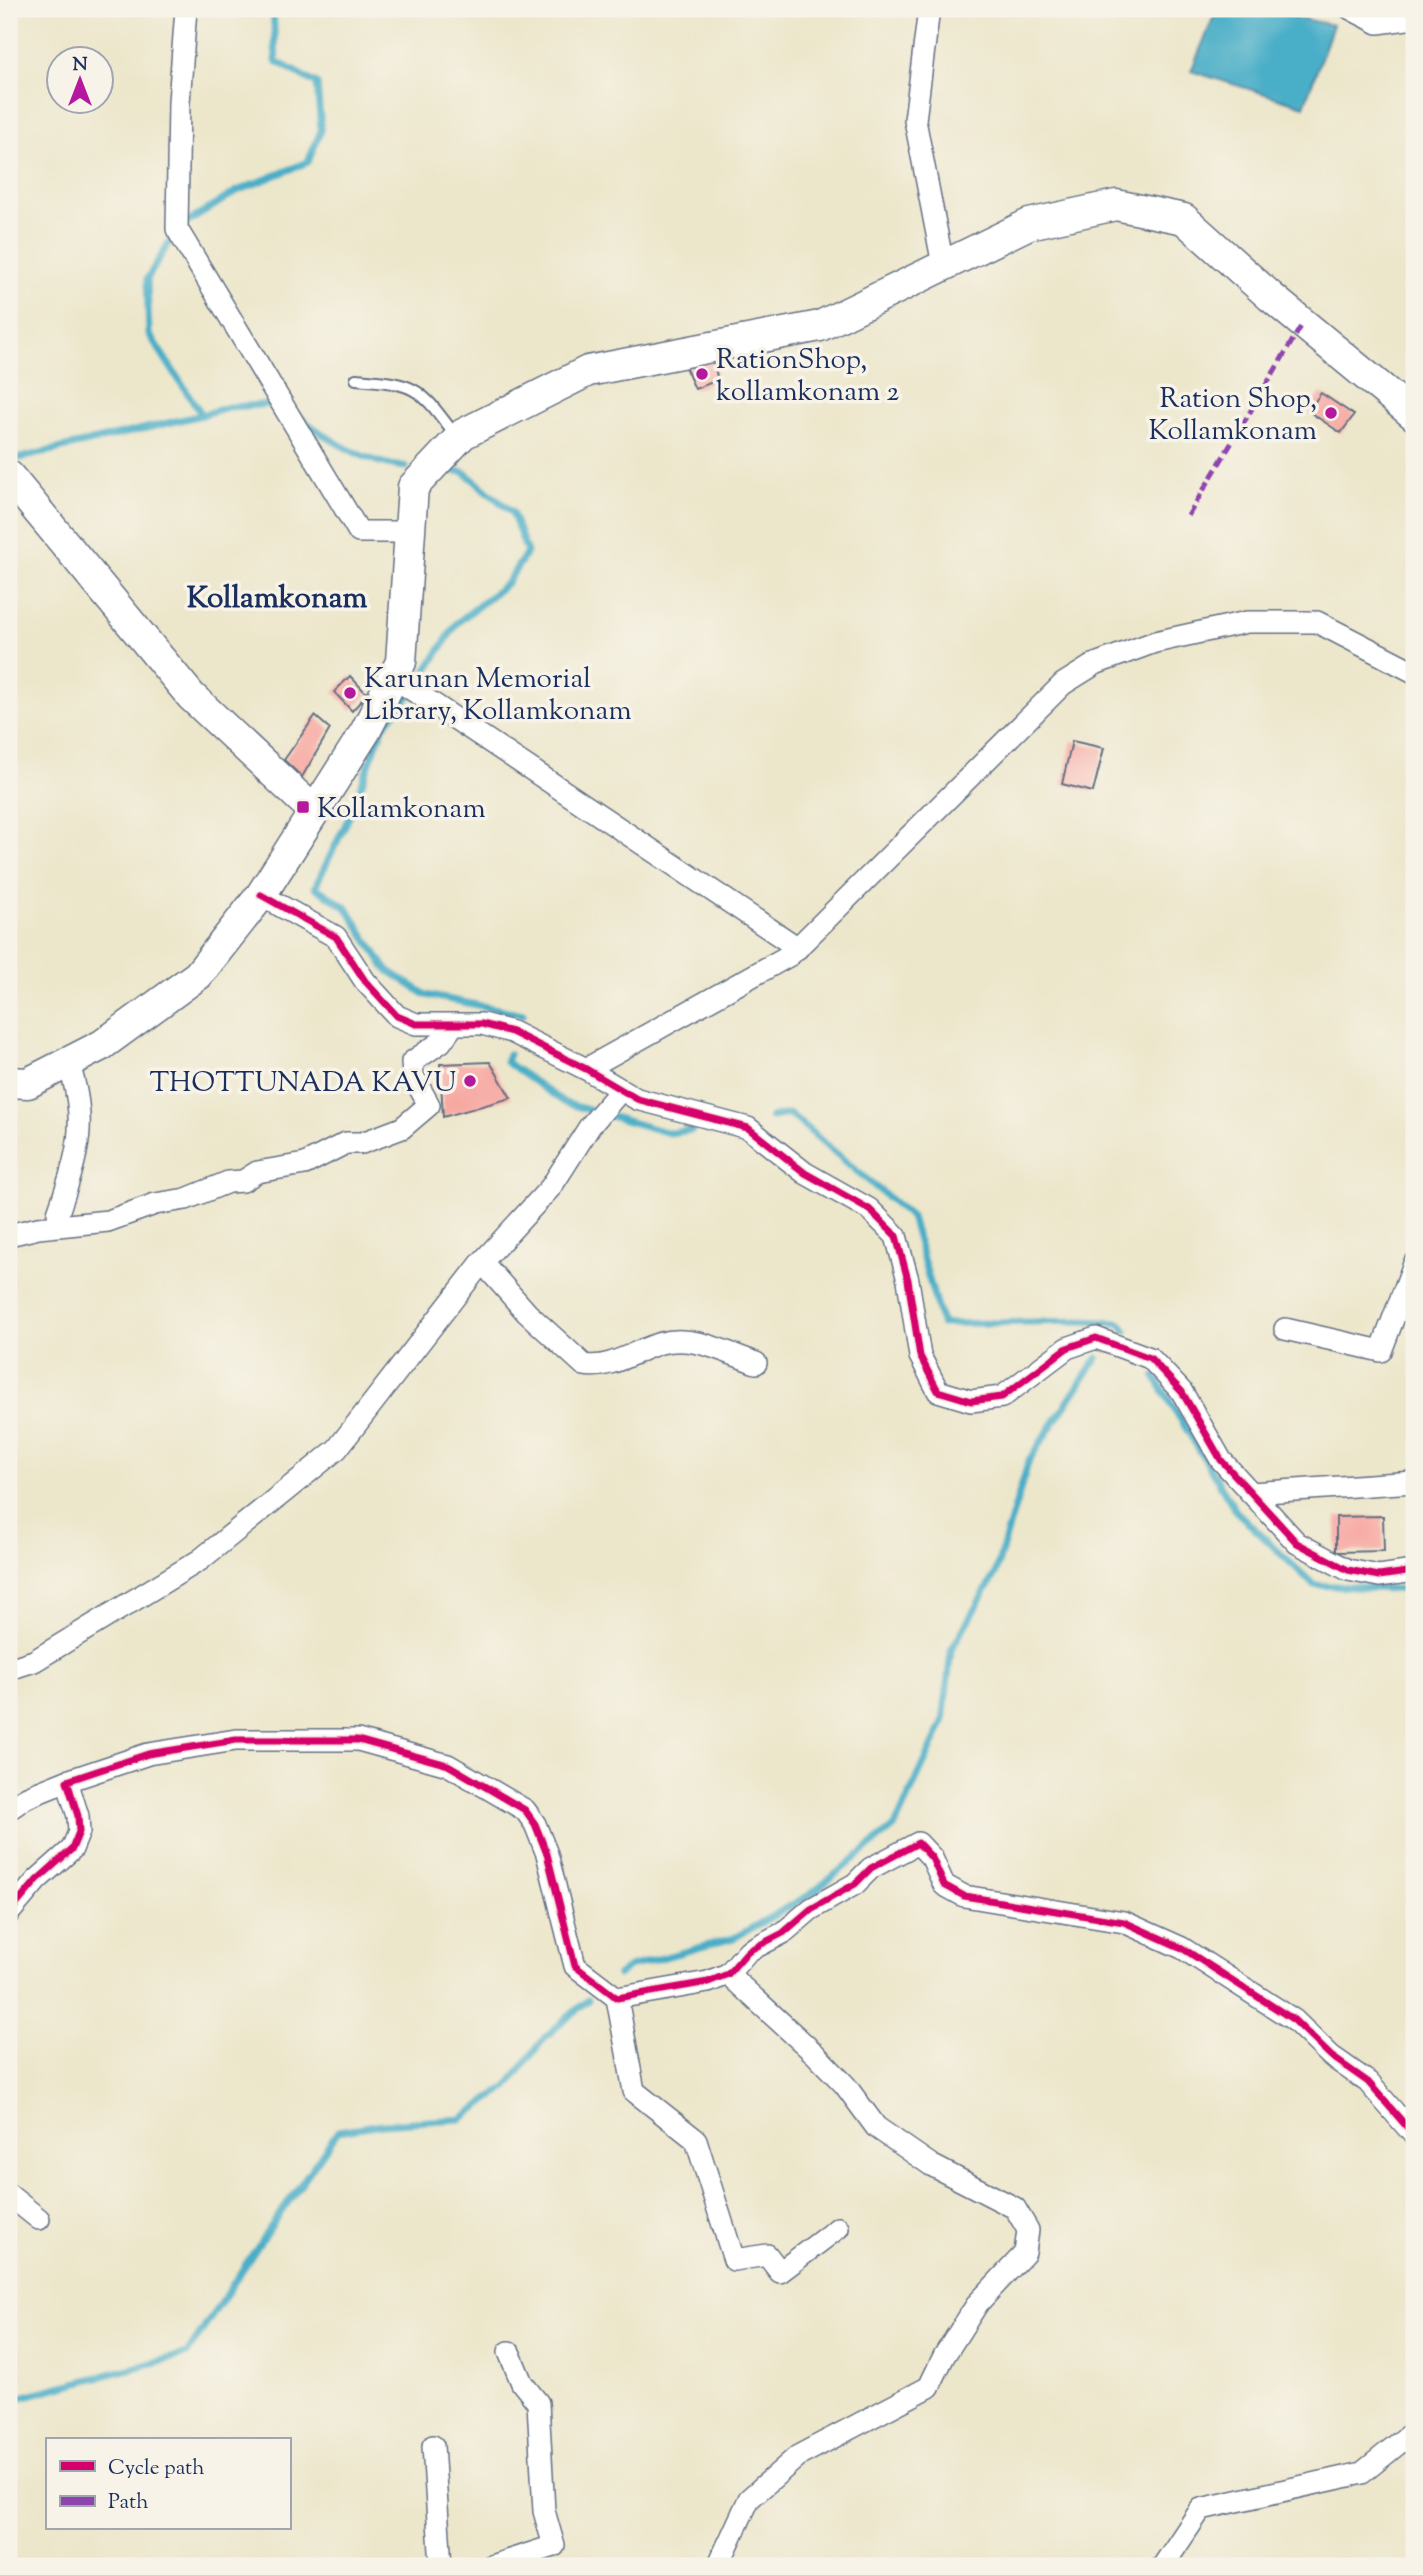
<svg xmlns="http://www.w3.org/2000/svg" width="1423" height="2575" font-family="'Sorts Mill Goudy',serif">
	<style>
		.water { fill: #48aec7; stroke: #326e92; stroke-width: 2 }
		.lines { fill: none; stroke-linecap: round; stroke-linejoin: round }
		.stream { stroke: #48aec7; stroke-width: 7 }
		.building { fill: #f7a7a1 }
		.service-casing { stroke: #646f84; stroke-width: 14 }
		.minor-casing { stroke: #646f84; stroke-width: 24 }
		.secondary-casing { stroke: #646f84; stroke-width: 33 }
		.service { stroke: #fff; stroke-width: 10 }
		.minor { stroke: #fff; stroke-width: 21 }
		.secondary { stroke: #fff; stroke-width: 30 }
		.quiet { stroke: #8e44ad; stroke-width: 5; stroke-dasharray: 10 5; stroke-linecap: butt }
		.cycleway-casing { stroke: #f7f3e8; stroke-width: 11 }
		.cycleway { stroke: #d6006c; stroke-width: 7 }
		.poi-dot { fill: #b5179e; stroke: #f7f3e8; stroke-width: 2.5 }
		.labels { text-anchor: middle; stroke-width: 7; stroke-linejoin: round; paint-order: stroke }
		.poi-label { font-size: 28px; fill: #1b2f5e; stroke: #f7f3e8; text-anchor: start }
		.neighbourhood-label { font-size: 30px; font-weight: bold; fill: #1b2f5e; stroke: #f7f3e8 }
	</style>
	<rect width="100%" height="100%" fill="#f7f3e8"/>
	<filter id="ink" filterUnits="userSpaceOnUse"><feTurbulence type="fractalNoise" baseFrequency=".0143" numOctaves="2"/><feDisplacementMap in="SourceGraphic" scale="14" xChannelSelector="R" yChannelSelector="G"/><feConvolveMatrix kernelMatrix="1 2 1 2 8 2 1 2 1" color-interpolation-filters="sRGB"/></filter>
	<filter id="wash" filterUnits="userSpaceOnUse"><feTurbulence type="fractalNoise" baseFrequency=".00686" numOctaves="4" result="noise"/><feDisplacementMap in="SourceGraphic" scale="28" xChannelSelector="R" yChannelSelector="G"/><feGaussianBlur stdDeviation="1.57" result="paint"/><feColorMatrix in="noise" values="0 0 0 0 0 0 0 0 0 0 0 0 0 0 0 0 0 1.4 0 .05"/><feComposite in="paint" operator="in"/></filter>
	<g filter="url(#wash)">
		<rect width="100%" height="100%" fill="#ece6ca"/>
		<path class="water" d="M1217,9H1255L1333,25L1304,106L1191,71Z"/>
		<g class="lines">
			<g class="stream">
				<path d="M273,9L276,61L317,84L321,130L308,162L237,191L177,229L147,279L149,334L202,415L228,407L279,404"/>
				<path d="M298,416C329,440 366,464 406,467"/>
				<path d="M20,458L202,415"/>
				<path d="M455,471L464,472L512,512L527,552L507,583L457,623L417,686L383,727L351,813L315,887L346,907L386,969L426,995L523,1014"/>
				<path d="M509,1054L506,1062L565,1103L669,1133L692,1130"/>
				<path d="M771,1117L790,1114L911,1217L942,1324L1081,1321L1120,1323L1126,1331"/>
				<path d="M1155,1377L1236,1511L1314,1585L1414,1590"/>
				<path d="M618,1975L629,1967L734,1938L811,1894L895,1826L943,1723L951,1650L995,1574L1029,1460L1097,1358"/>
				<path d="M9,2400L187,2354L265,2235L338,2131L382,2124L461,2119L507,2087L545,2037L588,2000"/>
			</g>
		</g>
		<g id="blocks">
			<g class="building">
				<path d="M713,361L718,380L695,389L685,367Z"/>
				<path d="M1321,393L1354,415L1341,433L1308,411Z"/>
				<path d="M350,676L367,694L352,711L334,692Z"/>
				<path d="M315,716L330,729L302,777L284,760Z"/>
				<path d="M1072,741L1104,748L1093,792L1062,784Z"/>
				<path d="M490,1062L511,1098L443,1117L440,1064Z"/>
				<path d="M1383,1516L1384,1551L1336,1552V1517Z"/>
			</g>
		</g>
	</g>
	<g filter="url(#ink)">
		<use href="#blocks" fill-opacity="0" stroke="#646f84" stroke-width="2"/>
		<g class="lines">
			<g class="service-casing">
				<path id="service" d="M356,379C421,384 419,388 458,439"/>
			</g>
			<g class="minor-casing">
				<g id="minor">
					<path d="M186,9L179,102L177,229L359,532H409"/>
					<path d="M929,9L915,120L943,265"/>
					<path d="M1351,9L1378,23L1414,18"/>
					<path d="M393,677L798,948"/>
					<path d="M261,895L336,937L365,981L397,1016L416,1024H482L512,1032L586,1069L637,1099L748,1128L805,1173L869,1209L896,1236L908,1280L920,1356L938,1391L971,1401L1002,1397L1067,1348L1096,1338L1150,1358L1182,1392L1221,1460L1297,1543L1348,1570L1379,1576L1414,1571"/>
					<path d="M586,1069L790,955L1063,684L1095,664L1155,642L1247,622H1317L1414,672"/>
					<path d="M58,1213C78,1154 89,1123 68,1062"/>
					<path d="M9,1235L38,1228L108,1221L155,1204L186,1199L228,1182L243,1181L257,1172L305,1164L346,1143H362L402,1128L429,1105L413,1076L412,1062L441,1042L454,1024"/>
					<path d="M482,1262L527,1313L584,1365C610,1370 636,1350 661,1343C693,1334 727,1353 756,1363"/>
					<path d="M1285,1329L1381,1351L1414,1264"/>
					<path d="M1251,1493L1414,1482"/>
					<path d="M9,1669L34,1661L200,1560L337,1449L482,1262L551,1187L590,1126L621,1090"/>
					<path d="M9,1809L27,1797L67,1781"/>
					<path d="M9,1913L37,1880L72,1849L79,1832L78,1816L67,1781L148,1754L236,1740H358L448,1765L525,1810L535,1824L547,1854L575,1966L617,1998L708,1982L728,1974L748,1951L783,1933L811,1909L855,1884L871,1868L918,1843L932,1858L944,1885L964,1896L1124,1922L1182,1948L1294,2020L1331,2056L1368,2082L1414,2135"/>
					<path d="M617,1998L634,2091L696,2140L734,2260L767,2255L780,2272L838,2228"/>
					<path d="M9,2195L39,2219"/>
					<path d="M433,2446L441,2566"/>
					<path d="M491,2566L554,2546L544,2511L538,2403L522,2383L509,2352"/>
					<path d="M718,2566L749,2499L798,2456L929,2387L944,2356L978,2303L1025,2253L1028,2230L1015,2208L931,2165L876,2127L845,2085L815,2054L728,1974"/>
					<path d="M1163,2566L1201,2509L1362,2473L1414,2431"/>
				</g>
			</g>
			<g class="secondary-casing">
				<g id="secondary">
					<path d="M9,476L191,696L314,811"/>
					<path d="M9,1082L28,1083L102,1045L198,975L261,895L365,732L401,662L413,487L463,434L588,371L820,326L1029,224L1116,205L1184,219L1271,297L1414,415"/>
				</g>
			</g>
			<use href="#service" class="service"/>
			<use href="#minor" class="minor"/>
			<use href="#secondary" class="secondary"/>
			<path class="quiet" d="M1188,516L1303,323"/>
			<g class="cycleway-casing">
				<g id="cycleway">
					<path d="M261,895L336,937L365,981L397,1016L416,1024H482L512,1032L586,1069L637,1099L748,1128L805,1173L869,1209L896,1236L908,1280L920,1356L938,1391L971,1401L1002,1397L1067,1348L1096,1338L1150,1358L1182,1392L1221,1460L1297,1543L1348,1570L1379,1576L1414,1571"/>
					<path d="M9,1913L37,1880L72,1849L79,1832L78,1816L67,1781L148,1754L236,1740H358L448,1765L525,1810L535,1824L547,1854L575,1966L617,1998L708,1982L728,1974L748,1951L783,1933L811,1909L855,1884L871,1868L918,1843L932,1858L944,1885L964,1896L1124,1922L1182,1948L1294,2020L1331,2056L1368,2082L1414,2135"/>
				</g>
			</g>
			<use href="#cycleway" class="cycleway"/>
		</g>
	</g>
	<g class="poi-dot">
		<circle cx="702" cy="374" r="7"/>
		<circle cx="1331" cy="413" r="7"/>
		<circle cx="350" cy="693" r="7"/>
		<rect x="296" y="800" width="14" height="14" rx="3.5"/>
		<circle cx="470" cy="1081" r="7"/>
	</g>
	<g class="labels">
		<g class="poi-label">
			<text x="716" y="368">RationShop,<tspan x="716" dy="32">kollamkonam 2</tspan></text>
			<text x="1317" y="407" text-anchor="end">Ration Shop,<tspan x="1317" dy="32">Kollamkonam</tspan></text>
			<text x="364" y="687">Karunan Memorial<tspan x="364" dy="32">Library, Kollamkonam</tspan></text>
			<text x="317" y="817">Kollamkonam</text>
			<text x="456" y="1091" text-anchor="end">THOTTUNADA KAVU</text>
		</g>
		<g class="neighbourhood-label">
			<text x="277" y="607">Kollamkonam</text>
		</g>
	</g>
	<rect width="1423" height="2575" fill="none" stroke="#f7f3e8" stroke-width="35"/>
	<rect x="46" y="2438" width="245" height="91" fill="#f7f3e8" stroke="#9fa5b1" stroke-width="2"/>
	<rect x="60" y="2461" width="35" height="10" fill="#d6006c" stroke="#9fa5b1" stroke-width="2"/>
	<text x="108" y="2474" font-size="21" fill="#1b2f5e">Cycle path</text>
	<rect x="60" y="2496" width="35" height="10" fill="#8e44ad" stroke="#9fa5b1" stroke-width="2"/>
	<text x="108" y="2508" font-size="21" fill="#1b2f5e">Path</text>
	<g transform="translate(80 80)"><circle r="33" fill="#f7f3e8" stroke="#9fa5b1" stroke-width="2"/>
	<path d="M0-5L12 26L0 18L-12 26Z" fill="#b5179e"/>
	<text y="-10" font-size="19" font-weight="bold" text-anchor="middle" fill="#1b2f5e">N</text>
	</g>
</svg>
